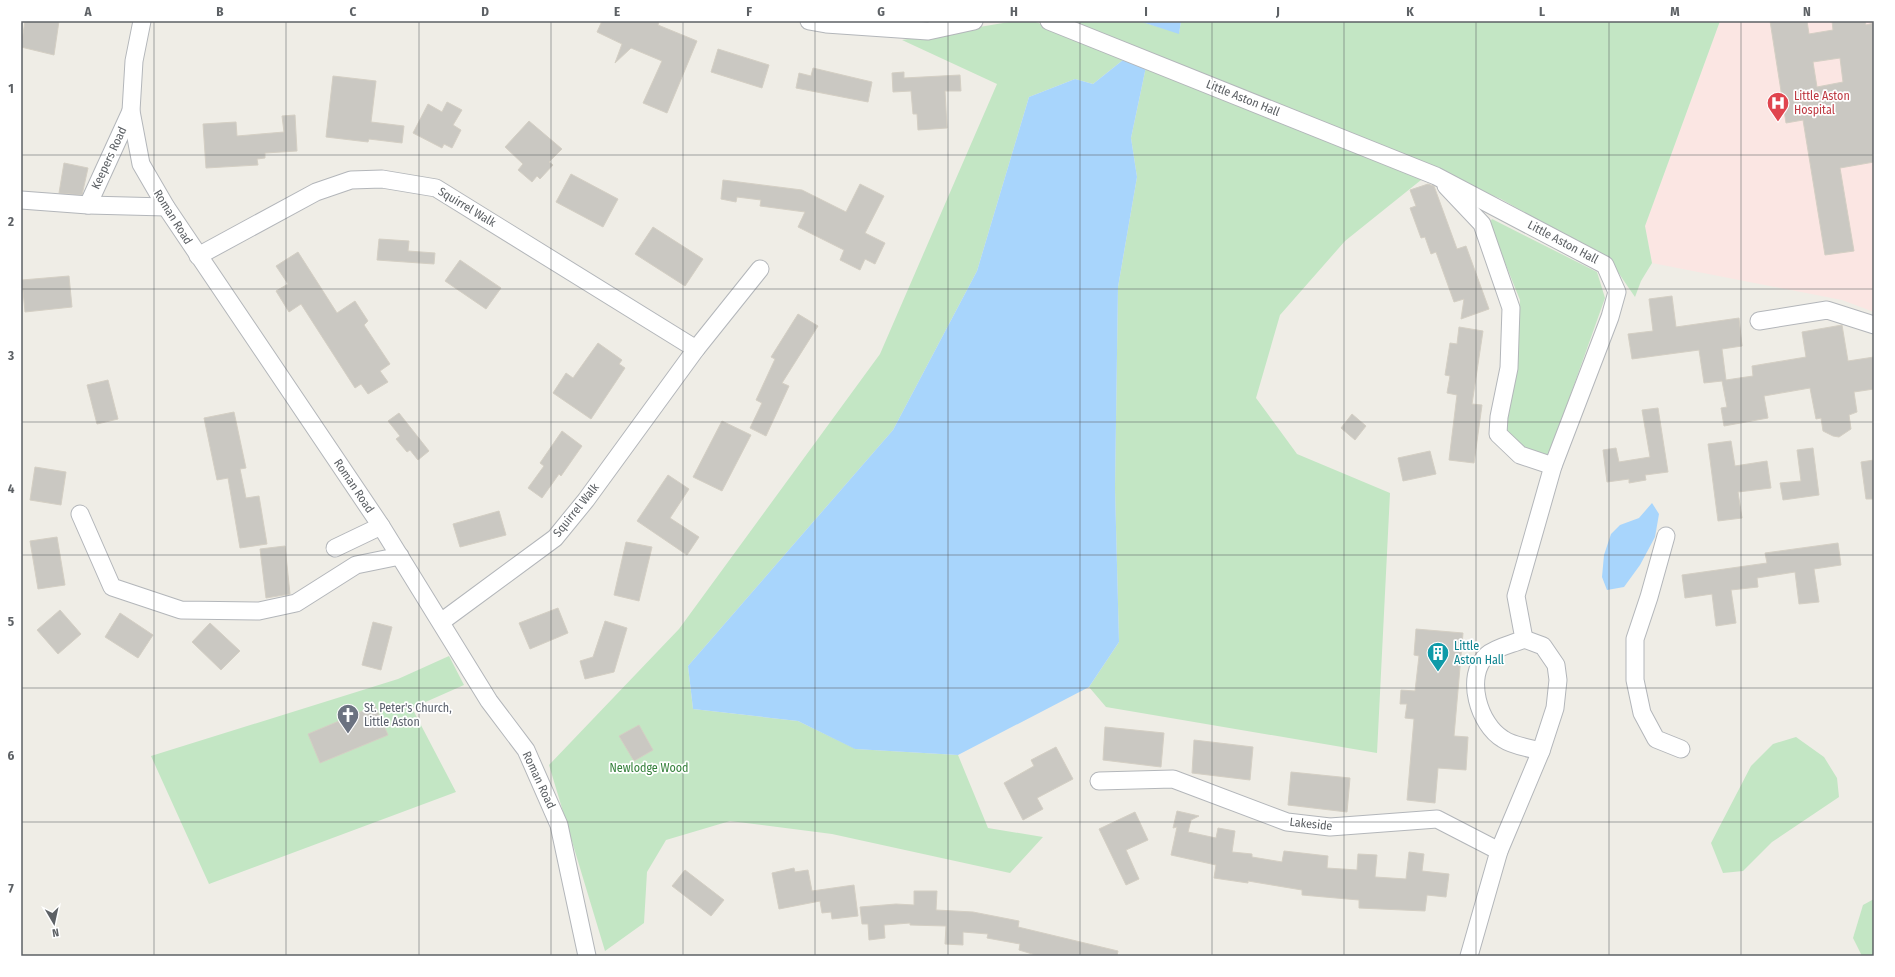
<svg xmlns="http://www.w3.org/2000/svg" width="1895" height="977" font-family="'Fira Sans Condensed',sans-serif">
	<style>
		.medical { fill: #fbe6e3 }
		.green { fill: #c3e6c4 }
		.water { fill: #a8d5fc }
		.building { fill: #cac8c2; stroke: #d4cfc4; fill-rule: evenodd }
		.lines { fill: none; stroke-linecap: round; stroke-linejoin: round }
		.minor-casing { stroke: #b3b6ba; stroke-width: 19 }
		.minor { stroke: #fff; stroke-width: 17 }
		.grid { fill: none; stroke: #5d6165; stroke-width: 1; stroke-opacity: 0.55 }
		.labels { text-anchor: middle; stroke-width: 3.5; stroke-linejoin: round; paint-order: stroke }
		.health-label { font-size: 12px; fill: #be3a42; stroke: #fff; text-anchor: start }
		.street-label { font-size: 12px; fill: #5d6165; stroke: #fff }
		.culture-label { font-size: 12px; fill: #0d838f; stroke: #fff; text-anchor: start }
		.worship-label { font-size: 12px; fill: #5b616d; stroke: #fff; text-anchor: start }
		.park-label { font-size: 12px; fill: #37823d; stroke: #fff }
		.neatline { fill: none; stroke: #5d6165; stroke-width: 1.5 }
		.grid-label { font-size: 13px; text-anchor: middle; font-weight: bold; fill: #5d6165 }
	</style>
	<rect width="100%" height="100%" fill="#efede6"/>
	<path class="medical" d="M1720,21H1874V312L1842,300L1652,263L1645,226Z"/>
	<g class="green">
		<path d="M1015,21H1033L1128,56L1093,84L1075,79L1029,97L977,271L893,430L688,666L693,709L798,721L856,749L958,755L988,828L1043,837L1010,873L832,834L730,821L666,840L647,872L644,923L605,951L549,765L679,629L880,354L997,84L902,40Z"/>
		<path d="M1072,21H1139L1179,33L1181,21H1720L1645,226L1652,263L1641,281L1635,297L1611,262L1501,199Z"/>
		<path d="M1147,62L1426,176L1345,241L1280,315L1256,398L1297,454L1390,493L1377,753L1106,707L1089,687L1119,642L1115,488L1118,287L1137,177L1131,138Z"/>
		<path d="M1492,219L1597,272L1605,298L1548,458L1517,444L1504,427L1517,359L1520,300L1489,223Z"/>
		<path d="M449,656L464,685L412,708L456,792L209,884L151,756L398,679Z"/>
		<path d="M1796,737L1824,757L1837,778L1839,797L1772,842L1743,871L1723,873L1711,843L1751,766L1773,744Z"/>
		<path d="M1874,899V956H1862L1853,938L1863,905Z"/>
	</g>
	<g class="water">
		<path d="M1139,21H1181L1179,34Z"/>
		<path d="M1128,56L1147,62L1131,138L1137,177L1118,287L1115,488L1119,642L1089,687L958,755L855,749L798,721L693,709L688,666L893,430L977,271L1029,97L1075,79L1093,84Z"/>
		<path d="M1652,503L1659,514L1655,537L1640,565L1624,587L1607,590L1602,577L1604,555L1611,534L1620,525L1639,518Z"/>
	</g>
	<g class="building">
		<path d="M25,21H59L54,55L21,47Z"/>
		<path d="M602,21H659L658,25L697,41L667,113L643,103L662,61L631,48L615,63L622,44L597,32Z"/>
		<path d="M1770,21H1807L1809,34L1833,30L1832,21H1865L1866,25L1874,23V162L1840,168L1854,251L1825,255L1803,120L1786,123ZM1840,58L1843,82L1817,87L1813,62Z"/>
		<path d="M718,49L769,65L762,88L711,72Z"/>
		<path d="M813,68L872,82L868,102L796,88L799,73L811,76Z"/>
		<path d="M904,72V78L960,75L961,91H945L947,128L918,130L917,114H913L911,91L893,92L892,73Z"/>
		<path d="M333,76L376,81L371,122L404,126L402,143L369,139L368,142L326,137Z"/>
		<path d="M447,102L462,110L453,125L461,130L452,148L444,144L442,148L413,133L428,104L442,112Z"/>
		<path d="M295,115L297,151L265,153V158L257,159L258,165L206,168L203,124L236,122L237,136L284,132L282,116Z"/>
		<path d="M529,121L562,149L549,162L553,165L540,179L537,176L532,182L518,170L523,164L505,147Z"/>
		<path d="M64,163L88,168L82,195L59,193Z"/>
		<path d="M571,174L618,199L603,227L556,202Z"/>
		<path d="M723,180L802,190L846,212L860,184L884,196L865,233L885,243L875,264L865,259L860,270L840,260L844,250L798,227L805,212L760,206L761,200L737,197L736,202L721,199Z"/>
		<path d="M1428,184L1434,186L1457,249L1466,246L1489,309L1461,319L1464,299L1454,302L1436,252L1431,254L1425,237L1421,238L1410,208L1416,206L1410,190Z"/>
		<path d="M653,227L703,259L685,286L635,254Z"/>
		<path d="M379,239L409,241L408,251L435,253L434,264L377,260Z"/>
		<path d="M298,252L337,313L355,301L368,321L364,325L390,364L380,371L388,382L368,394L361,384L355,388L301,304L289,312L276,291L288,284L276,266Z"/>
		<path d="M460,260L501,288L486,309L445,281Z"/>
		<path d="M69,276L72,307L25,312L22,280Z"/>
		<path d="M1672,296L1676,327L1739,318L1742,346L1722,349L1726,380L1753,376L1752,366L1806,357L1802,332L1842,325L1848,361L1874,357V389L1854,392L1857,412L1849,415L1851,429L1839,437L1833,436L1823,431L1821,418L1816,419L1810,388L1764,396L1768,418L1724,426L1721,408L1727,407L1722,381L1704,383L1699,350L1632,359L1628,334L1653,331L1649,299Z"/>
		<path d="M798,314L818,326L782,383L789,386L766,436L750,428L762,403L756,400L775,359L771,357Z"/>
		<path d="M1459,327L1483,331L1472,404L1482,405L1474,463L1449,460L1457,395L1447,393L1450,376L1445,375L1450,343L1457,344Z"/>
		<path d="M598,343L622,360L619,364L625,368L591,419L553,393L566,373L573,378Z"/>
		<path d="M108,380L118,419L97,424L87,385Z"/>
		<path d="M1658,408L1668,472L1645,475L1646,480L1629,483V479L1607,482L1603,450L1616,448L1619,462L1650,457L1642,410Z"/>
		<path d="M234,412L246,468L240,469L246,498L259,496L267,544L240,548L228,478L217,480L204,418Z"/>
		<path d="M399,413L429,451L418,460L410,450L407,452L396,439L400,436L388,421Z"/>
		<path d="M1352,414L1366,426L1355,440L1341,428Z"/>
		<path d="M722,421L751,435L722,491L693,477Z"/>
		<path d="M562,431L582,446L561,476L559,474L542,498L528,488L544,466L540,463Z"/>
		<path d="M1731,441L1735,466L1767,461L1771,488L1738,492L1742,518L1718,521L1708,444Z"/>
		<path d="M1813,448L1819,495L1783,500L1780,483L1801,481L1797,450Z"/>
		<path d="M1430,451L1436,474L1403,481L1398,458Z"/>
		<path d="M1874,460V499H1866L1861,462Z"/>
		<path d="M35,467L66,472L61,505L30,500Z"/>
		<path d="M668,475L689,489L670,518L699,537L687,555L637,521Z"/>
		<path d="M499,511L506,535L460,547L453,524Z"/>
		<path d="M57,537L65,585L38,589L30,541Z"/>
		<path d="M626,542L652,547L639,601L614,595Z"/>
		<path d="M1838,543L1841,565L1814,569L1819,602L1799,604L1795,572L1757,578L1758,587L1731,590L1736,623L1716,626L1712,594L1685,598L1682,575L1767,563L1765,553Z"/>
		<path d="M285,546L290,594L266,598L260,549Z"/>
		<path d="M558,608L568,633L530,649L519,623Z"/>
		<path d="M60,610L81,634L58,654L37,630Z"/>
		<path d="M120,613L153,635L138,658L105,637Z"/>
		<path d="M605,621L627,628L614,672L585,679L580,661L593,657Z"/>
		<path d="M373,622L392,627L381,670L362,665Z"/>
		<path d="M210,623L240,651L221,670L192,642Z"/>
		<path d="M1416,629L1463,633L1454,736L1468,737L1466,770L1438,768L1435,803L1407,800L1414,719L1405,718L1407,704H1400L1401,690L1415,691L1419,656L1414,655Z"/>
		<path d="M375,706L388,735L320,763L308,734Z"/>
		<path d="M639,725L653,750L634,761L619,736Z"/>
		<path d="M1105,727L1164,733L1161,767L1103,760Z"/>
		<path d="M1194,740L1253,747L1250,780L1192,773Z"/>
		<path d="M1056,747L1073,779L1037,798L1043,809L1023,820L1004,783L1034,766L1031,760Z"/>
		<path d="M1291,772L1350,778L1347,812L1288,805Z"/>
		<path d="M1177,811L1199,816L1191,820L1188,832L1216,838L1218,828L1235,831L1232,852L1252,854V857L1282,862L1284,851L1328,856L1327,868L1357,870L1358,854L1377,855L1375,877L1406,879L1409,852L1424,854L1422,871L1449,874L1446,897L1427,895L1425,911L1359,908V900L1302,895V890L1248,881V883L1214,878L1216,865L1171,855L1177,827L1173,828Z"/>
		<path d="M1135,812L1148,840L1126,850L1139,879L1126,885L1099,829Z"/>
		<path d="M794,868L795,872L808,870L812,891L854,885L858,916L832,919L831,912L822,913L820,901L779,909L772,873Z"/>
		<path d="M685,870L724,900L711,916L672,886Z"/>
		<path d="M914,891H937L936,910L973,912L1019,921L1018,927L1118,951L1117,956H1039L1019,950L1020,944L987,938L988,934L963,932V945L945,944L946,926L910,925V923L884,925L885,938L869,940L868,924H862L860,907L896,904L914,905Z"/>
	</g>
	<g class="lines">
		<g class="minor-casing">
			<g id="minor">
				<path d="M142,21L134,61L131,111L141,164L166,207L381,526L489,701L526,750L559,825L587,956"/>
				<path d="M809,21L826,24L928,31L974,21"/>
				<path d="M1049,21L1436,176L1605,265L1617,292L1610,317L1553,466L1516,596L1524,639C1513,644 1496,647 1487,655C1464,676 1479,725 1503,739C1513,746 1529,748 1541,751L1499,851L1469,956"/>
				<path d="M1446,186L1482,224L1511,308L1509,368L1499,417L1498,434L1520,455L1553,466"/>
				<path d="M21,200L88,205L166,207"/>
				<path d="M88,205L131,111"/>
				<path d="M198,256L316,192L351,180L382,179L436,188L696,349"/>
				<path d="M1759,321L1827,310L1874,325"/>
				<path d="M80,514L112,587L181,610L259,611L296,603L356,565L400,556"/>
				<path d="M1666,536L1649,597L1635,639V680L1642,713L1656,739L1681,749"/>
				<path d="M335,548L381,526"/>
				<path d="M441,622L555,538L586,500L696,349L760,269"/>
				<path d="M1524,639L1543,646L1556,665L1558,680L1555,708L1541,751"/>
				<path d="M1099,781L1173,779L1287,822L1330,827L1437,819L1499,851"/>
			</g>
		</g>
		<use href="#minor" class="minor"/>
	</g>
	<path class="grid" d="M154,21V956M286,21V956M419,21V956M551,21V956M683,21V956M815,21V956M948,21V956M1080,21V956M1212,21V956M1344,21V956M1476,21V956M1609,21V956M1741,21V956M21,155H1874M21,289H1874M21,422H1874M21,555H1874M21,688H1874M21,822H1874"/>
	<defs>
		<g id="hospital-pin" transform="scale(1.15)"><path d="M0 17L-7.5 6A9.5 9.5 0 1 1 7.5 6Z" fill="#e0444e" stroke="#fff"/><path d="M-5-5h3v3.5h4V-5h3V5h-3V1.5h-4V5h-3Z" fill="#fff"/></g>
		<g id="building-pin" transform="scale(1.15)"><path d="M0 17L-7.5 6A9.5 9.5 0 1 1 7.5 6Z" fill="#0f9aa8" stroke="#fff"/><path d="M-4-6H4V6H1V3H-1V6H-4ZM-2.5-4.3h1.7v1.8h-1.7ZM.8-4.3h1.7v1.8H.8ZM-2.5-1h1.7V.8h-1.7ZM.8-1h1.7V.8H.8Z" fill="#fff"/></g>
		<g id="church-pin" transform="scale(1.15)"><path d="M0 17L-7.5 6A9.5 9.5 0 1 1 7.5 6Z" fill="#6b7280" stroke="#fff"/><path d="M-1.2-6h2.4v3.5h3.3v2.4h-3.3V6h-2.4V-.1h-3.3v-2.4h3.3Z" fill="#fff"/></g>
	</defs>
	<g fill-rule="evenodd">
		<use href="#hospital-pin" x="1778" y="103"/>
		<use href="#building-pin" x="1438" y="653"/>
		<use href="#church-pin" x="348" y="715"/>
	</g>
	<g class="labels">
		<g class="health-label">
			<text x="1794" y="100">Little Aston<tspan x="1794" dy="14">Hospital</tspan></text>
		</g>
		<g class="street-label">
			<text transform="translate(1243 98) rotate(22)" y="4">Little Aston Hall</text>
			<text transform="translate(109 158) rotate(-65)" y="4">Keepers Road</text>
			<text transform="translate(467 207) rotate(31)" y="4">Squirrel Walk</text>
			<text transform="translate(173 217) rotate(58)" y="4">Roman Road</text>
			<text transform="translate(1563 242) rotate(28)" y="4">Little Aston Hall</text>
			<text transform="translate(354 486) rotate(56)" y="4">Roman Road</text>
			<text transform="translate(576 510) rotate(-51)" y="4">Squirrel Walk</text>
			<text transform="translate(539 780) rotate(65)" y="4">Roman Road</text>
			<text transform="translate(1311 824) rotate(6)" y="4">Lakeside</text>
		</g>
		<g class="culture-label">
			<text x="1454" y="650">Little<tspan x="1454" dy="14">Aston Hall</tspan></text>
		</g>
		<g class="worship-label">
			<text x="364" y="712">St. Peter's Church,<tspan x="364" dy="14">Little Aston</tspan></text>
		</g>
		<g class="park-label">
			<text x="649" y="772">Newlodge Wood</text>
		</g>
	</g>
	<rect width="1895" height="977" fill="none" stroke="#ffffff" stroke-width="44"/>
	<g transform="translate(54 923) rotate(171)" stroke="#ffffff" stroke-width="3" paint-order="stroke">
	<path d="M0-3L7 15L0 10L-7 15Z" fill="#5d6165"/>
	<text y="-6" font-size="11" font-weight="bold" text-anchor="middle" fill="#5d6165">N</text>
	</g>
	<rect x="22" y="22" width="1851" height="933" class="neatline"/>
	<g class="grid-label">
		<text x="88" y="16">A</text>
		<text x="220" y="16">B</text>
		<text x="353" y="16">C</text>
		<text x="485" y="16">D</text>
		<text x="617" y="16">E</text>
		<text x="749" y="16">F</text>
		<text x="881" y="16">G</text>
		<text x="1014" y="16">H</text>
		<text x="1146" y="16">I</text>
		<text x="1278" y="16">J</text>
		<text x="1410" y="16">K</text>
		<text x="1542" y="16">L</text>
		<text x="1675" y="16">M</text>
		<text x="1807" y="16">N</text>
		<text x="11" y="93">1</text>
		<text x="11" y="226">2</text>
		<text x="11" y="360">3</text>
		<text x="11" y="493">4</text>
		<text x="11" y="626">5</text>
		<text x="11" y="760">6</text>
		<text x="11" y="893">7</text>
	</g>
</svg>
